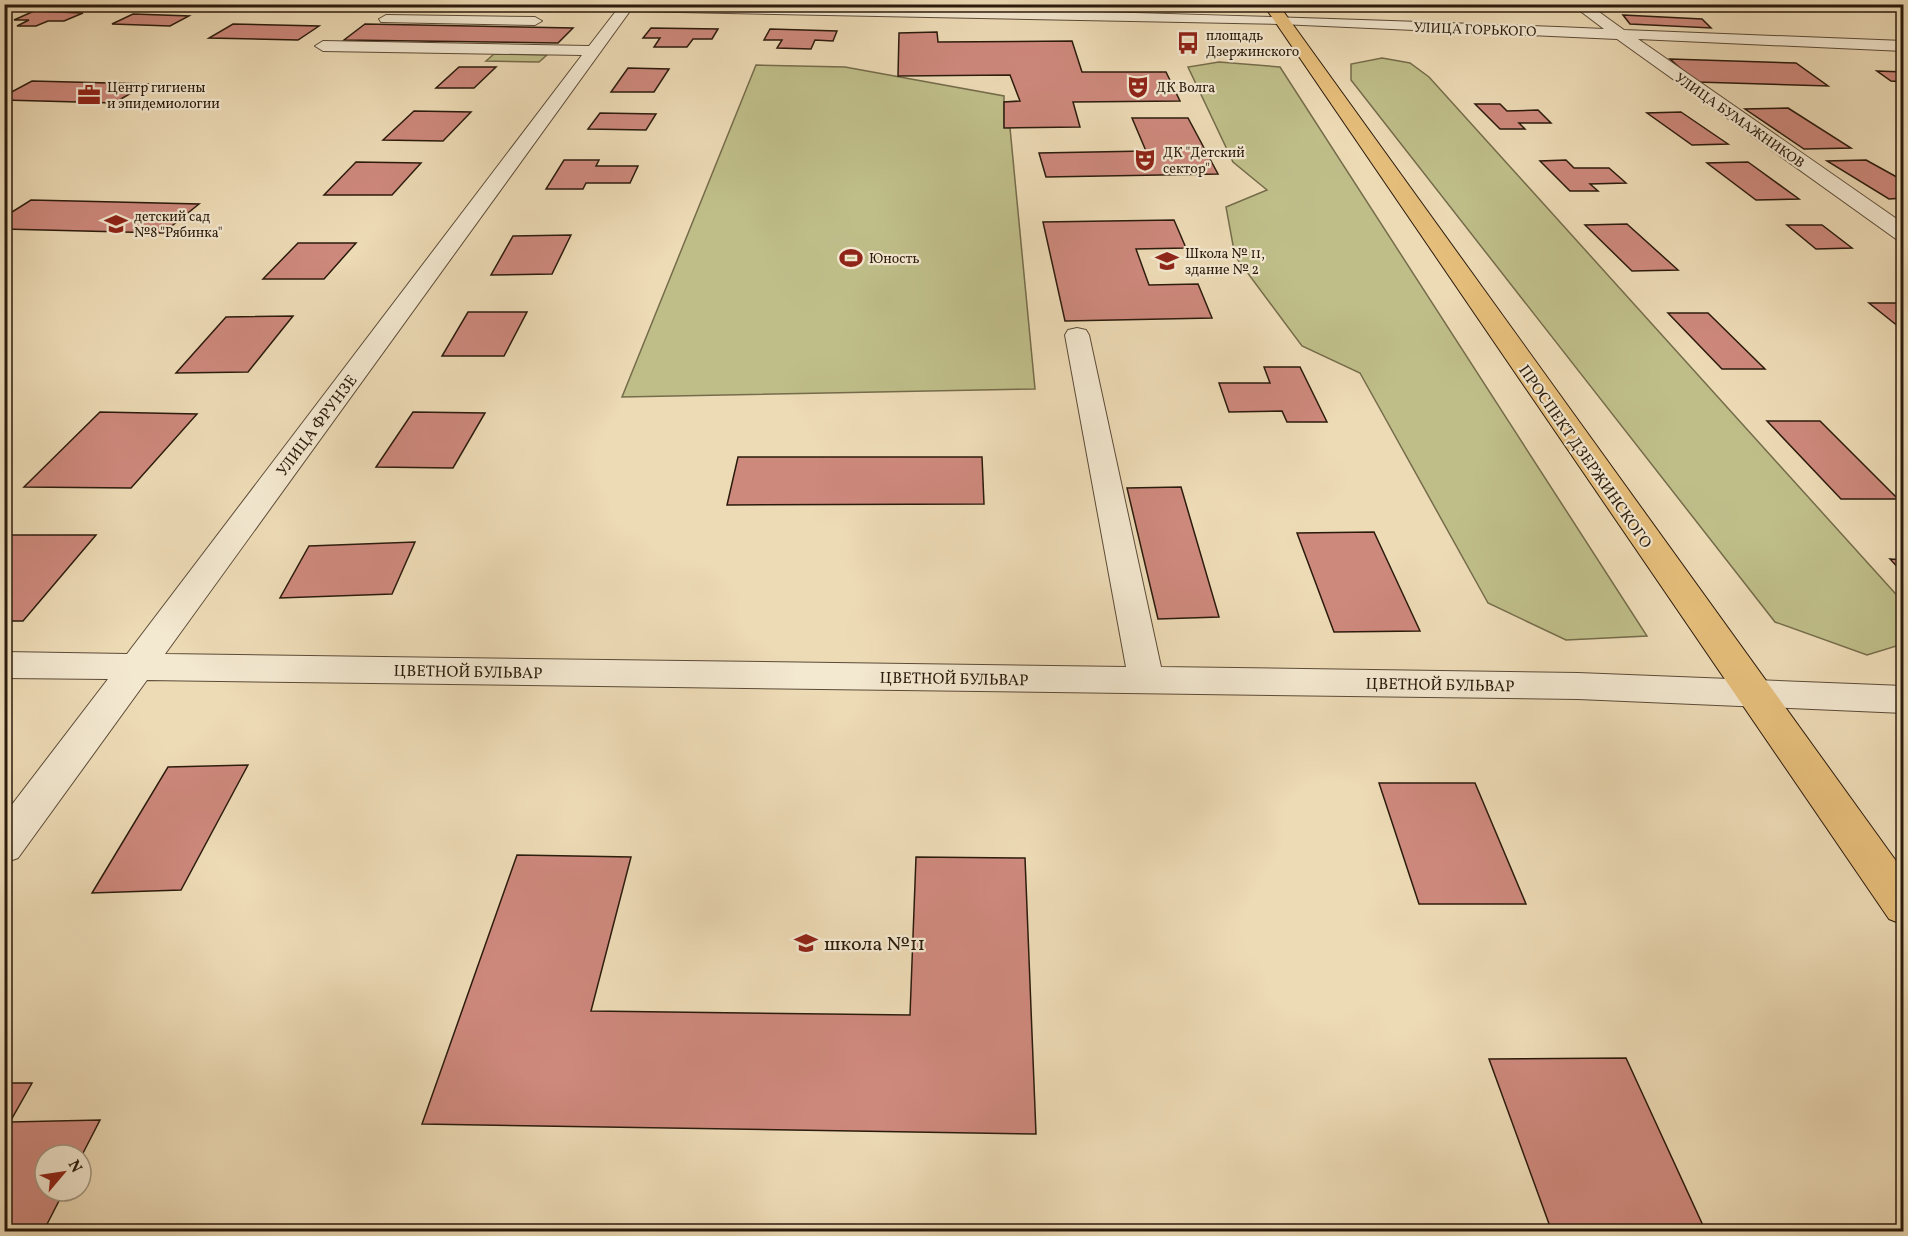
<svg xmlns="http://www.w3.org/2000/svg" width="1908" height="1236" font-family="Vollkorn,serif">
	<style>
		.green { fill: #bfbe89; stroke: #756c4b; stroke-width: 1.5 }
		.building { fill: #ce897d; stroke: #2b1b0d; stroke-width: 1.5 }
		.lines { fill: none; stroke-linecap: round; stroke-linejoin: round }
		.minor-casing { stroke: #5c4b37; stroke-width: 2 }
		.major-casing { stroke: #2b1b0d; stroke-width: 2 }
		.minor { fill: #f3e8d0; fill-rule: evenodd }
		.major { fill: #e6be7b; fill-rule: evenodd }
		.labels { text-anchor: middle; stroke-width: 4.5; stroke-linejoin: round; paint-order: stroke }
		.far-street-label { font-size: 14px; fill: #2b1b0d; stroke: #f3e8d0 }
		.far-poi-label { font-size: 14px; fill: #2b1b0d; stroke: #f3e8d0; text-anchor: start }
		.street-label { font-size: 16px; fill: #2b1b0d; stroke: #f3e8d0 }
		.near-poi-label { font-size: 20px; fill: #2b1b0d; stroke: #f3e8d0; text-anchor: start }
	</style>
	<rect width="100%" height="100%" fill="#eddbb6"/>
	<filter id="stains"><feTurbulence type="fractalNoise" baseFrequency=".00333" numOctaves="4"/><feColorMatrix values="0 0 0 0 .2 0 0 0 0 .09 0 0 0 0 .02 0 0 0 .5 -.17"/></filter>
	<radialGradient id="worn" r=".72"><stop offset=".6" stop-color="#630" stop-opacity="0"/><stop offset="1" stop-color="#630" stop-opacity=".3"/></radialGradient>
	<g class="green">
		<path d="M494,54L547,55L539,62L486,61Z"/>
		<path d="M1382,58L1410,63L1429,77L1903,602V644L1867,655L1775,622L1351,80V64Z"/>
		<path d="M1219,62L1280,67L1647,636L1566,640L1488,603L1360,373L1302,346L1235,256L1226,207L1267,190L1233,162L1188,67Z"/>
		<path d="M756,65L845,67L1004,96V127L1010,128L1035,389L622,397Z"/>
	</g>
	<g class="building">
		<path d="M1379,4H1417L1396,10Z"/>
		<path d="M34,11L83,13L64,21H48L36,26H17L29,20H14Z"/>
		<path d="M133,14L189,16L170,26L112,24Z"/>
		<path d="M1623,15L1702,19L1711,28L1630,24Z"/>
		<path d="M233,24L319,26L298,40L209,38Z"/>
		<path d="M365,24L573,28L558,43L344,40Z"/>
		<path d="M651,28L718,29L712,39H693L687,47H654L660,38H643Z"/>
		<path d="M770,29L837,31L833,41L815,40L811,49L777,48L782,40H764Z"/>
		<path d="M937,32L938,42L1072,41L1082,72H1166L1180,101L1073,102L1080,127L1004,128V102L1020,101L1010,75L898,76L899,33Z"/>
		<path d="M1670,59L1796,63L1828,86L1696,82Z"/>
		<path d="M459,67H496L474,88H436Z"/>
		<path d="M628,68L669,69L654,92H611Z"/>
		<path d="M1877,71L1904,72V82L1891,81Z"/>
		<path d="M32,81L147,84L114,103L4,100V96Z"/>
		<path d="M1475,104H1500L1507,111L1538,110L1551,123H1519L1525,129H1500Z"/>
		<path d="M1788,108L1851,148L1804,149L1745,109Z"/>
		<path d="M414,111L471,112L443,141L383,140Z"/>
		<path d="M1681,112L1728,144L1692,145L1647,113Z"/>
		<path d="M600,113L656,114L646,130L588,129Z"/>
		<path d="M1132,118H1188L1218,174L1046,177L1039,153L1146,151Z"/>
		<path d="M564,160H599L596,166H638L630,183H586L583,189H546Z"/>
		<path d="M1566,160L1574,168H1609L1626,183L1590,184L1598,191H1570L1540,161Z"/>
		<path d="M1866,160L1904,181V198L1889,199L1827,161Z"/>
		<path d="M356,162L421,163L392,195H324Z"/>
		<path d="M1748,162L1799,199L1756,200L1707,163Z"/>
		<path d="M31,200L199,204L163,233L4,229V217Z"/>
		<path d="M1174,220L1186,248L1136,249L1149,285L1198,284L1212,318L1065,321L1043,222Z"/>
		<path d="M1627,224L1678,270L1632,271L1585,225Z"/>
		<path d="M1787,225H1822L1852,248L1816,249Z"/>
		<path d="M571,235L552,274L491,275L513,236Z"/>
		<path d="M298,243H356L324,279H263Z"/>
		<path d="M1869,303H1904V331Z"/>
		<path d="M468,312H527L504,356H442Z"/>
		<path d="M1668,313H1708L1765,369H1722Z"/>
		<path d="M293,316L248,372L176,373L226,317Z"/>
		<path d="M1264,367H1300L1327,422H1287L1282,411L1229,412L1219,383H1270Z"/>
		<path d="M100,412L197,414L131,488L24,487Z"/>
		<path d="M413,412L485,413L453,468L376,467Z"/>
		<path d="M1767,421H1820L1898,499H1841Z"/>
		<path d="M738,457H982L984,504L727,505Z"/>
		<path d="M1181,487L1219,617L1158,619L1127,488Z"/>
		<path d="M1374,532L1420,631L1334,632L1297,533Z"/>
		<path d="M4,535H96L23,621H4Z"/>
		<path d="M415,542L392,594L280,598L309,546Z"/>
		<path d="M1890,559L1904,560V574Z"/>
		<path d="M248,765L181,890L92,893L168,767Z"/>
		<path d="M1379,783H1475L1526,904H1419Z"/>
		<path d="M517,855L631,857L591,1011L910,1015L916,857L1025,858L1036,1134L422,1124Z"/>
		<path d="M1626,1058L1706,1232H1552L1489,1059Z"/>
		<path d="M4,1083H32L10,1122L100,1120L81,1157V1155H45V1191H64L43,1232H4Z"/>
	</g>
	<g class="lines">
		<g class="minor-casing">
			<g id="minor">
				<path d="M500,4C868,4 1236,14 1604,29L1571,4H1588L1624,30L1904,41V51L1638,39L1904,224V240L1896,239L1617,39L1280,24L630,11L165,654L1126,667L1065,335L1068,330L1077,328L1086,330L1089,335L1161,667L1578,673L1904,686V713L1578,699L147,680L18,858L4,863V815L108,679L4,678V652L127,654L582,55L323,51L315,46L323,41L589,46L616,11L507,8Z"/>
				<path d="M386,15L535,17L542,21L535,25L381,22L379,19Z"/>
			</g>
		</g>
		<g class="major-casing">
			<path id="major" d="M1263,4H1278L1904,872V925L1889,919Z"/>
		</g>
		<use href="#minor" class="minor"/>
		<use href="#major" class="major"/>
	</g>
	<defs>
		<g id="bus-bare" transform="scale(1.8)"><path d="M-5-6H5V4H4V6H2V4H-2V6H-4V4H-5ZM-3.5-4V0h7V-4ZM-3.5 1.2v1.5H-2V1.2ZM2 1.2v1.5H3.5V1.2Z" fill="#8f2418" stroke="#f3e8d0" stroke-width="2.5" paint-order="stroke"/></g>
		<g id="theatre-bare" transform="scale(1.8)"><path d="M-5-5.5Q0-4 5-5.5V0Q5 5 0 6Q-5 5-5 0ZM-3.3-2.5H-1v1.5H-3.3ZM1-2.5H3.3v1.5H1ZM-2.8 1Q0 5.5 2.8 1Z" fill="#8f2418" stroke="#f3e8d0" stroke-width="2.5" paint-order="stroke"/></g>
		<g id="office-bare" transform="scale(1.8)"><path d="M-6-3h4V-5.5h4V-3h4V5H-6ZM-1-4.5V-3h2v-1.5ZM-6 0V1H6V0Z" fill="#8f2418" stroke="#f3e8d0" stroke-width="2.5" paint-order="stroke"/></g>
		<g id="school-bare" transform="scale(1.8)"><path d="M0-5L7-2L0 1L-7-2ZM-4 1L0 2.5L4 1V4Q0 6-4 4Z" fill="#8f2418" stroke="#f3e8d0" stroke-width="2.5" paint-order="stroke"/></g>
		<g id="stadium-bare" transform="scale(1.8)"><path d="M0-5a6.5 5 0 1 0 0 10a6.5 5 0 1 0 0-10ZM-3.5-1.8h7v3.6h-7Z" fill="#8f2418" stroke="#f3e8d0" stroke-width="2.5" paint-order="stroke"/></g>
	</defs>
	<g fill-rule="evenodd">
		<use href="#bus-bare" x="1188" y="43"/>
		<use href="#theatre-bare" x="1138" y="87"/>
		<use href="#office-bare" x="89" y="95"/>
		<use href="#theatre-bare" x="1145" y="160"/>
		<use href="#school-bare" x="116" y="224"/>
		<use href="#stadium-bare" x="851" y="258"/>
		<use href="#school-bare" x="1167" y="261"/>
		<use href="#school-bare" x="806" y="943"/>
	</g>
	<g class="labels">
		<g class="far-street-label">
			<text transform="translate(1475 29) rotate(2)" y="5">УЛИЦА ГОРЬКОГО</text>
			<text transform="translate(1740 120) rotate(35)" y="5">УЛИЦА БУМАЖНИКОВ</text>
		</g>
		<g class="far-poi-label">
			<text x="1206" y="40">площадь<tspan x="1206" dy="16">Дзержинского</tspan></text>
			<text x="107" y="92">Центр гигиены<tspan x="107" dy="16">и эпидемиологии</tspan></text>
			<text x="1156" y="92">ДК Волга</text>
			<text x="1163" y="157">ДК "Детский<tspan x="1163" dy="16">сектор"</tspan></text>
			<text x="134" y="221">детский сад<tspan x="134" dy="16">№8 "Рябинка"</tspan></text>
			<text x="1185" y="258">Школа № 11,<tspan x="1185" dy="16">здание № 2</tspan></text>
			<text x="869" y="263">Юность</text>
		</g>
		<g class="street-label">
			<text transform="translate(316 425) rotate(-53)" y="6">УЛИЦА ФРУНЗЕ</text>
			<text transform="translate(1586 456) rotate(55)" y="6">ПРОСПЕКТ ДЗЕРЖИНСКОГО</text>
			<text transform="translate(468 671) rotate(1)" y="6">ЦВЕТНОЙ БУЛЬВАР</text>
			<text transform="translate(954 678) rotate(1)" y="6">ЦВЕТНОЙ БУЛЬВАР</text>
			<text transform="translate(1440 684) rotate(1)" y="6">ЦВЕТНОЙ БУЛЬВАР</text>
		</g>
		<g class="near-poi-label">
			<text x="824" y="950">школа №11</text>
		</g>
	</g>
	<rect width="1908" height="1236" fill="none" stroke="#eddbb6" stroke-width="24"/>
	<rect x="6" y="6" width="1896" height="1224" fill="none" stroke="#2b1b0d" stroke-width="3"/>
	<rect x="12" y="12" width="1884" height="1212" fill="none" stroke="#2b1b0d" stroke-width="1.5"/>
	<g transform="translate(63 1173) rotate(61)"><circle r="28" fill="#f3e8d0" stroke="#a39682" stroke-width="1.5"/>
	<path d="M0-4.5L10 22L0 15L-10 22Z" fill="#8f2418"/>
	<text y="-9" font-size="16" font-weight="bold" text-anchor="middle" fill="#2b1b0d">N</text>
	</g>
	<rect width="100%" height="100%" filter="url(#stains)"/>
	<rect width="100%" height="100%" fill="url(#worn)"/>
</svg>
